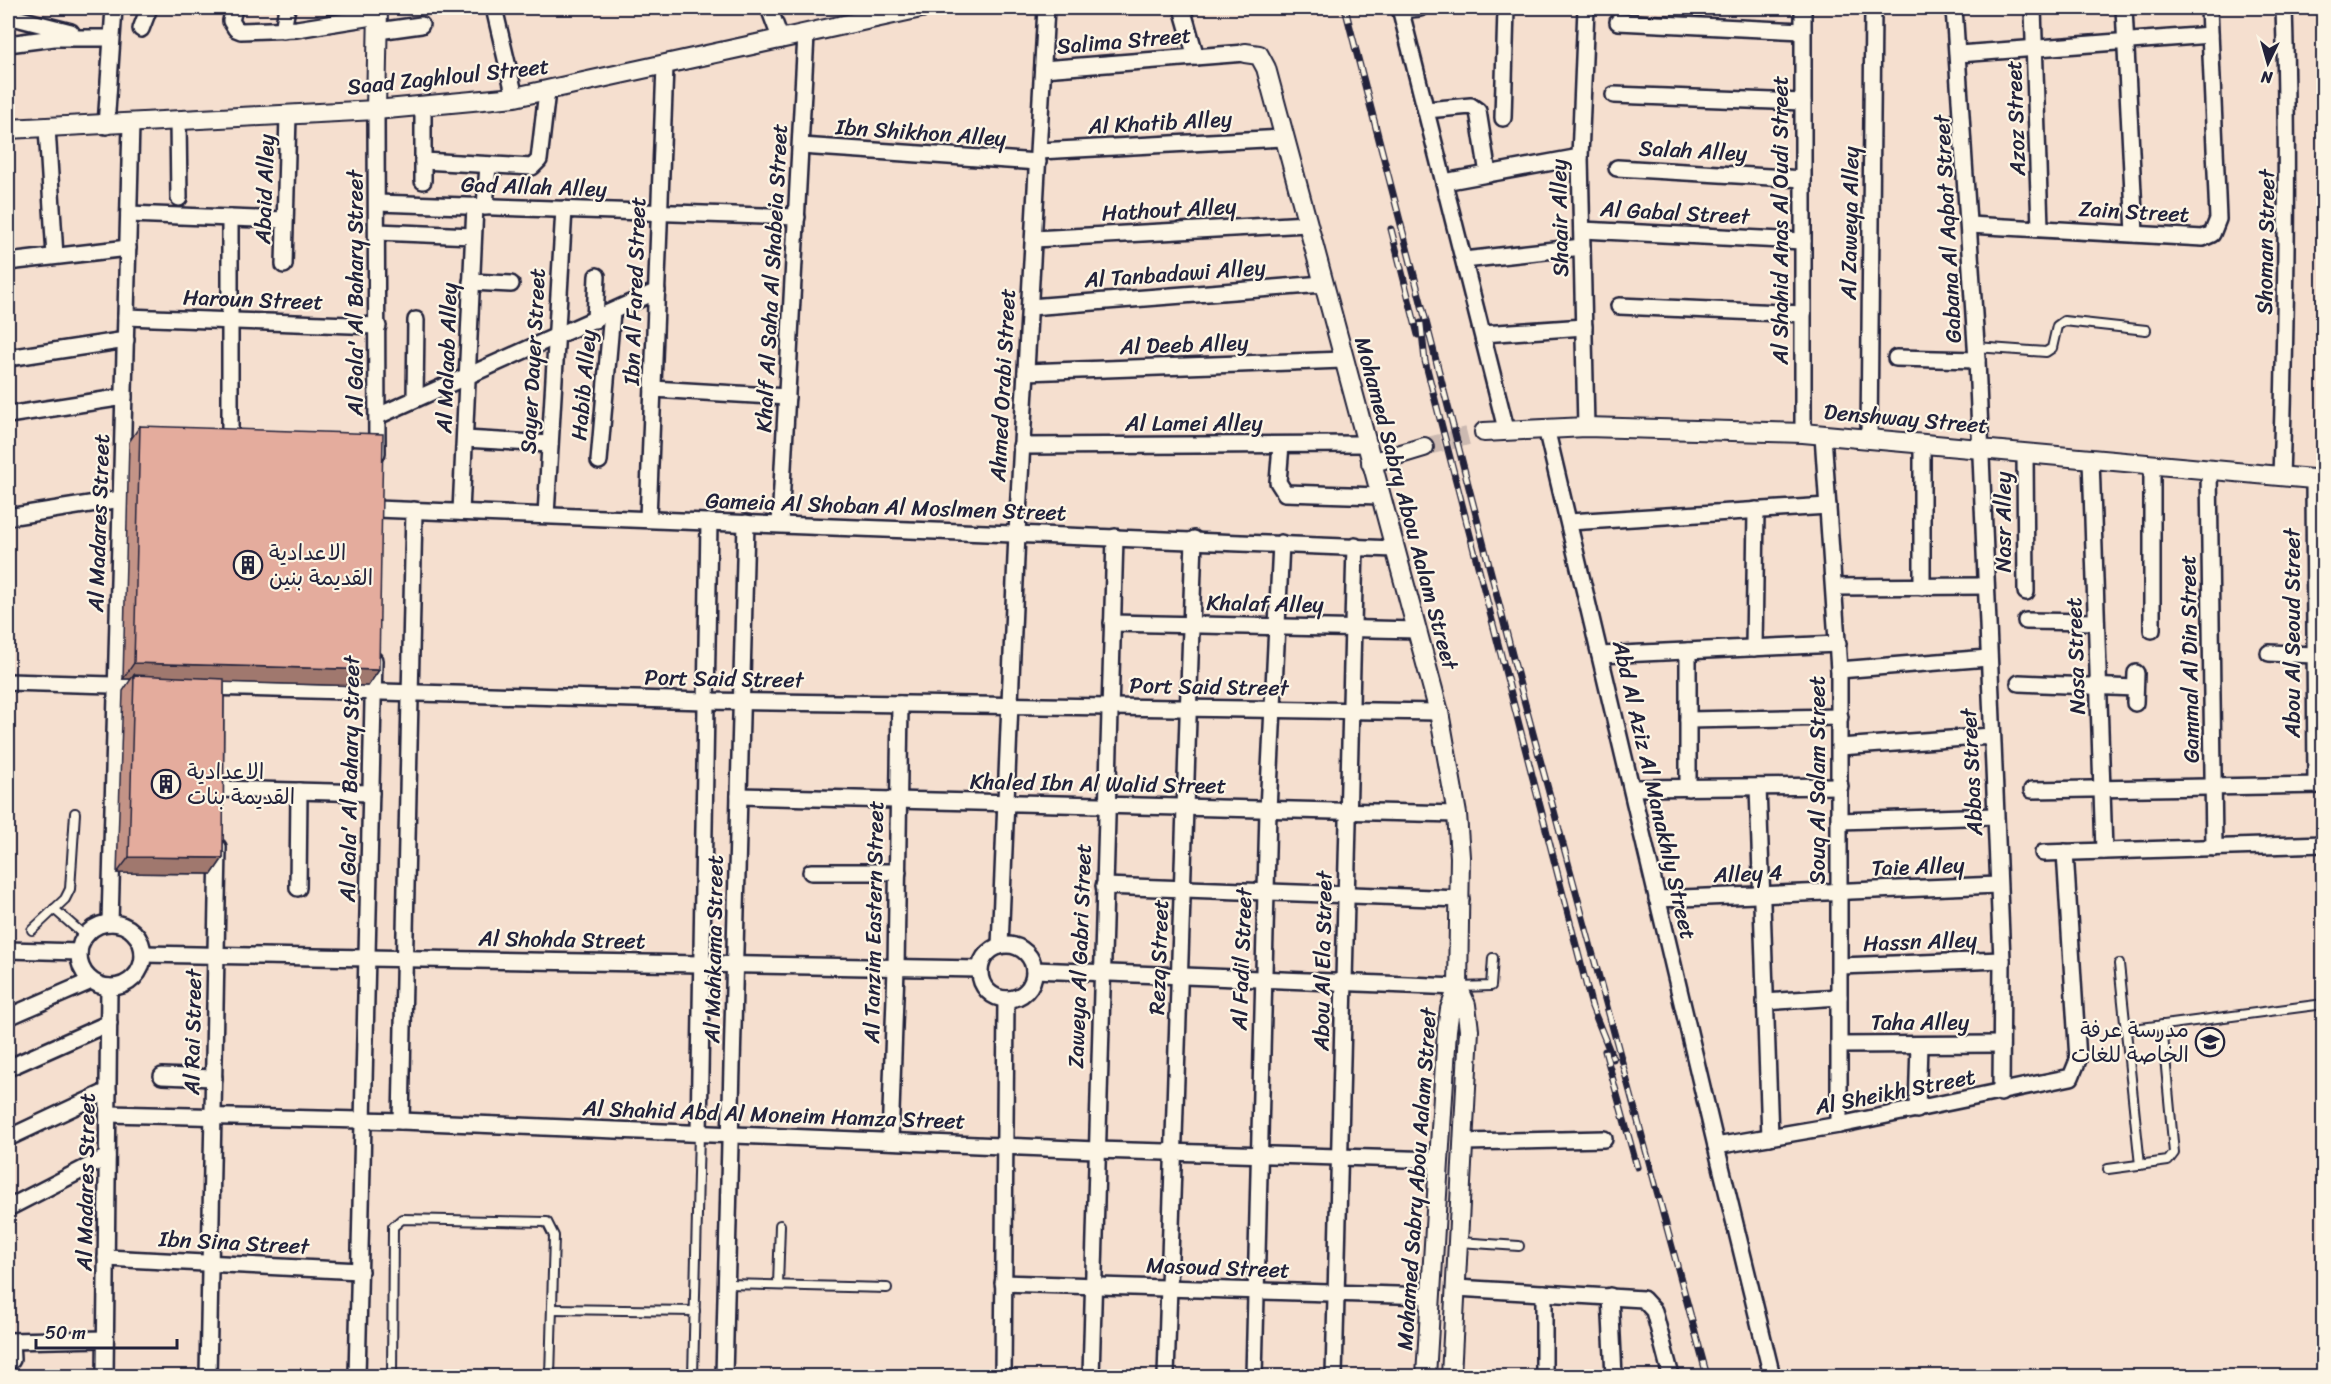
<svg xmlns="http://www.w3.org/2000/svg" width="2331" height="1384" font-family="Sriracha,'Playpen Sans Arabic',sans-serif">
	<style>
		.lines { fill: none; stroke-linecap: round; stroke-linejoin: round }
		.tertiary-tunnel { stroke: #cbb9b1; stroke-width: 18; stroke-dasharray: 18 9; stroke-linecap: butt }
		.service-casing { stroke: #22223b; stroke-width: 12 }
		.minor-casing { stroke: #22223b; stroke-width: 20 }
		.tertiary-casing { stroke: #22223b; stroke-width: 22 }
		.service { stroke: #fcf5e5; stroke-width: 8 }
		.minor { stroke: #fcf5e5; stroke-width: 15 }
		.tertiary { stroke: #fcf5e5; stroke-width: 18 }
		.rail-casing { stroke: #22223b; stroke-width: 7 }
		.rail { stroke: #fcf5e5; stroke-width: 4.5; stroke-dasharray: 14; stroke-linecap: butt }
		.wall { fill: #c49487; stroke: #22223b; stroke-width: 1.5 }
		.shaded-wall { fill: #a0786e; stroke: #22223b; stroke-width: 1.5 }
		.building { fill: #e4ac9d; stroke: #22223b; stroke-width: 1.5 }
		.labels { text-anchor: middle; stroke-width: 4.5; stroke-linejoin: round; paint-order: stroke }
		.street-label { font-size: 22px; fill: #22223b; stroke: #fcf5e5 }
		.poi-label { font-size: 22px; fill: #22223b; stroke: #fcf5e5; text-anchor: start }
	</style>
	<rect width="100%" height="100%" fill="#f5dfcf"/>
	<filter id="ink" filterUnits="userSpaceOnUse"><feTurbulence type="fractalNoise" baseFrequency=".0167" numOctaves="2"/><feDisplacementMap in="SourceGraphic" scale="12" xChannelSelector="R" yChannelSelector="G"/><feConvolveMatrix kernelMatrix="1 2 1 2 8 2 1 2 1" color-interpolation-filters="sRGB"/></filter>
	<g filter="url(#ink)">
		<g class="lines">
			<path class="tertiary-tunnel" d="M1424,447L1484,432"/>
			<g class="service-casing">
				<g id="service">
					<path d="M1976,347L2046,352L2052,348L2057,326L2064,321L2146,330"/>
					<path d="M54,909L85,936"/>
					<path d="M32,930L65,899L70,889L75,813"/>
					<path d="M2119,964L2140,1165"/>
					<path d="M1459,987L1491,986L1493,958"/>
					<path d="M2126,1030L2324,1004"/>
					<path d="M2108,1169L2168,1161L2174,1153L2162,1025"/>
					<path d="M1459,1242L1519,1246"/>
					<path d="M727,1284L887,1288"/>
					<path d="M778,1285L780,1225"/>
					<path d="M552,1309L695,1311"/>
					<path d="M392,1376L393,1227L402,1219L547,1222L554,1236L550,1376"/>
					<path d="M693,1376L699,1133"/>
				</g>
			</g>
			<g class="minor-casing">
				<g id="minor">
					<path d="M234,8L231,21L236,29L241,31L297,29L378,16"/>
					<path d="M494,8L515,97"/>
					<path d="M769,8L781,40"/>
					<path d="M1182,8L1196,57"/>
					<path d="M1400,8L1506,429"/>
					<path d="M1586,8L1580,157L1586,427"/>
					<path d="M1954,8L1977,360L2002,960L2001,1093"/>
					<path d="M2033,8L2040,228"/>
					<path d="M2124,8L2135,234"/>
					<path d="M1400,10L1420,8"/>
					<path d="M8,16L71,32"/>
					<path d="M1618,22L1803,31"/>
					<path d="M141,29L149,8"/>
					<path d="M283,30L287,8"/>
					<path d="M378,31L421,25"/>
					<path d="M8,44L54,38H110"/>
					<path d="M1959,54L2210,35"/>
					<path d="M1043,69L1245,53"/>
					<path d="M1614,95L1803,102"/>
					<path d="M423,106V181"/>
					<path d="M376,110L377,453"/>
					<path d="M1426,110L1471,106L1478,111L1488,174"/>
					<path d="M1503,118L1506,8"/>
					<path d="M178,121L179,198"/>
					<path d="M106,126L114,8"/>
					<path d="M47,128L55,256"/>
					<path d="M801,146L1038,162"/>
					<path d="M1039,151L1284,138"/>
					<path d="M423,161L532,167L539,160L547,91"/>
					<path d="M1617,168L1803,179"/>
					<path d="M1444,182L1580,157"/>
					<path d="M377,203L797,217"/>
					<path d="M485,207L488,165"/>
					<path d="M129,214L285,220"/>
					<path d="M230,218V440"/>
					<path d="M1969,225L2203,238L2212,234L2218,219L2209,8"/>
					<path d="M1582,230L1803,241"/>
					<path d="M377,232L473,236"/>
					<path d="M1034,239L1307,224"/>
					<path d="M1464,260L1582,247"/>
					<path d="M8,262L128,248"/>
					<path d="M284,265L288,115"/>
					<path d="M471,282L511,284"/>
					<path d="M1619,306L1803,314"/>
					<path d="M1030,307L1323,284"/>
					<path d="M126,317L378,326"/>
					<path d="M595,320L597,276"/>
					<path d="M1483,334L1584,327"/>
					<path d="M8,358L126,340"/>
					<path d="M1896,358L1977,360"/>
					<path d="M1026,372L1343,360"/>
					<path d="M653,389L787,397"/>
					<path d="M415,399L416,320"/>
					<path d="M8,415L124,397"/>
					<path d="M378,416L657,291"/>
					<path d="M1546,428L1716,1146L1839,1125L2071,1077L2078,1060L2065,852"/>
					<path d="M1803,433V8"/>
					<path d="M1823,435L1839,670V1125"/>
					<path d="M465,439L550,444"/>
					<path d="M1869,439L1873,8"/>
					<path d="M1281,445L1278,482L1285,493L1380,496"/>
					<path d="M1021,446L1366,444"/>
					<path d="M2025,453L2026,592"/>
					<path d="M2091,459L2104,851"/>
					<path d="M599,461L612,312"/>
					<path d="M2152,465V630"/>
					<path d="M2209,470L2214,848"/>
					<path d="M2281,477C2286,320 2289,164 2284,8"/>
					<path d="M2314,480L2316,785"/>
					<path d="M376,509L1394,549"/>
					<path d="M461,512L475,206"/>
					<path d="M546,515L564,209"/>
					<path d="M8,517L121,499"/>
					<path d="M648,519L665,66"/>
					<path d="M1569,522L1828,506"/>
					<path d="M780,524L806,35"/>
					<path d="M1834,587L1985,586"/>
					<path d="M1922,587V444"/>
					<path d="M2026,621L2096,622"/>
					<path d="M1112,623L1417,630"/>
					<path d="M1754,648L1756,510"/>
					<path d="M1688,651V788"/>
					<path d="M2269,653L2315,655"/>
					<path d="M1600,655L1838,644"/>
					<path d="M1839,670L1988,658"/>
					<path d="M8,682L146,686"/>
					<path d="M2019,683L2135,688"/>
					<path d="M206,687L706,701L1439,712"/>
					<path d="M2135,703L2136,673"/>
					<path d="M1688,720L1840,717"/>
					<path d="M1840,747L1992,736"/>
					<path d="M1758,787L1770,1137"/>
					<path d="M1632,788L1840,786"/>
					<path d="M219,789L371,793"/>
					<path d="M2032,790L2324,785"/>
					<path d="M739,796L1457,814"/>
					<path d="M1840,821L1995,816"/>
					<path d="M2043,853L2324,844"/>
					<path d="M811,872H898"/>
					<path d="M1104,886L1461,899"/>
					<path d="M298,888L299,791"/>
					<path d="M1657,899L1998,885"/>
					<path d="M110,923L131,124"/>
					<circle cx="111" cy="955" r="32"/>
					<circle cx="1007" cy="972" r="27"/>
					<path d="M1000,946L1017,533L1046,8"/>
					<path d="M8,950L79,952"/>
					<path d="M143,954L979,969"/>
					<path d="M1840,966L2002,960"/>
					<path d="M1034,970L1458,987"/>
					<path d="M1765,1002L1839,997"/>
					<path d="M8,1017L91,981"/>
					<path d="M1839,1045L2001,1044"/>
					<path d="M8,1068L109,1023"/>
					<path d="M162,1076L214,1078"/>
					<path d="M1917,1110L1919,1045"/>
					<path d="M108,1114L401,1121L1096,1150L1439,1160"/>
					<path d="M401,1121L414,510"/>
					<path d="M699,1133L709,522"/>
					<path d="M8,1138L108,1091"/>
					<path d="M890,1141L896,968L900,704"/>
					<path d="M1465,1142L1604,1139"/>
					<path d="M1716,1146L1772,1376"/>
					<path d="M8,1208L107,1157"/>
					<path d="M106,1258L360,1271"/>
					<path d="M1003,1283L1430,1296"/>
					<path d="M1456,1288L1643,1299L1654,1311L1671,1376"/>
					<path d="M1610,1296L1614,1376"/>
					<path d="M8,1341L105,1339"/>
					<path d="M11,1341L12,1360"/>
					<path d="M105,1376L109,987"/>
					<path d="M208,1376L218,847"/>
					<path d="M357,1376L374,660"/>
					<path d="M724,1376L746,523"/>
					<path d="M1003,1376L1006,999"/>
					<path d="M1091,1376L1115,537"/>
					<path d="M1166,1376L1194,539"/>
					<path d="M1254,1376L1268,810L1281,543"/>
					<path d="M1334,1376L1355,546"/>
					<path d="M1544,1376V1293"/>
				</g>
			</g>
			<g class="tertiary-casing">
				<g id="tertiary">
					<path d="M1245,53L1259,55L1266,68L1439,712L1457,814L1460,857L1458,987L1450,1009L1447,1030L1426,1376"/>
					<path d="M376,110L378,8"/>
					<path d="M8,129L376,110L515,97L921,8"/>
					<path d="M1484,432L1586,427L1803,433L2324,480"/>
					<path d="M1371,463L1424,447"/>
					<path d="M1451,1376L1469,1030L1466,1005L1458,987"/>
				</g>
			</g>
			<use href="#service" class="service"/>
			<use href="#minor" class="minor"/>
			<use href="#tertiary" class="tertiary"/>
			<g class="rail-casing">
				<g id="rail">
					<path d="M1345,8L1521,689L1707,1376"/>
					<path d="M1391,229L1418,335"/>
					<path d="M1421,323L1425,361L1592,1007L1613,1059"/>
					<path d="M1605,1051L1637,1167"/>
				</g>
			</g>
			<use href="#rail" class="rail"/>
		</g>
		<path class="wall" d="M140,426L379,670L368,686L224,682L223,858L212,874L117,873L123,691L131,679H123L129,442Z"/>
		<g class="shaded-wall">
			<path d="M134,663L379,670L368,686L134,680V675L131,679H123Z"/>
			<path d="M129,857L223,858L212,874L117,873Z"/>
		</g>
		<g class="building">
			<path d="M140,426L383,434L379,670L134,663Z"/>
			<path d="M134,675L224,679L223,858L129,857Z"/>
		</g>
	</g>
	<defs>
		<g id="building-ring" transform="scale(1.5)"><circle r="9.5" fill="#fcf5e5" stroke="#22223b" stroke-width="1.5"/><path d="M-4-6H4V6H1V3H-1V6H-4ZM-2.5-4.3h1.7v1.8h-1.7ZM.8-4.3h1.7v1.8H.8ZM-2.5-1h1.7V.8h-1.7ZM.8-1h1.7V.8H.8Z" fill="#22223b"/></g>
		<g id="school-ring" transform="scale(1.5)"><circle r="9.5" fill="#fcf5e5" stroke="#22223b" stroke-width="1.5"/><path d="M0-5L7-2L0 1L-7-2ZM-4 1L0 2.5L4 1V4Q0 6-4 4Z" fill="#22223b"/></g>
	</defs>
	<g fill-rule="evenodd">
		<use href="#building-ring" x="248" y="565"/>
		<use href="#building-ring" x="166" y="784"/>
		<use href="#school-ring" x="2210" y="1042"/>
	</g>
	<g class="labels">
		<g class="street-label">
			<text transform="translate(1124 40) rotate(-5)" y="8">Salima Street</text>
			<text transform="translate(448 76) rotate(-6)" y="8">Saad Zaghloul Street</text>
			<text transform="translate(2015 118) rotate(-92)" y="8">Azoz Street</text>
			<text transform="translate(1160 122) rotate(-3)" y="8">Al Khatib Alley</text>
			<text transform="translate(921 132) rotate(4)" y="8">Ibn Shikhon Alley</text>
			<text transform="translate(1693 150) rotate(3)" y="8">Salah Alley</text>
			<text transform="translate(534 186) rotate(2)" y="8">Gad Allah Alley</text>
			<text transform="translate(264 189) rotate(-88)" y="8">Abaid Alley</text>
			<text transform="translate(1169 209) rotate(-3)" y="8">Hathout Alley</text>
			<text transform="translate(2134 211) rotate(3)" y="8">Zain Street</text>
			<text transform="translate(1675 212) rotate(3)" y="8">Al Gabal Street</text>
			<text transform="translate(1559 218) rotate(-91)" y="8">Shaair Alley</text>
			<text transform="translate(1780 220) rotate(-90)" y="8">Al Shahid Anas Al Oudi Street</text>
			<text transform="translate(1849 223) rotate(-89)" y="8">Al Zaweya Alley</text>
			<text transform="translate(1947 229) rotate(-93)" y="8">Gabana Al Aqbat Street</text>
			<text transform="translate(2265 242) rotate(-89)" y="8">Shoman Street</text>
			<text transform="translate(1175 273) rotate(-4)" y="8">Al Tanbadawi Alley</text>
			<text transform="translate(771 278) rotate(-87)" y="8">Khalf Al Saha Al Shabeia Street</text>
			<text transform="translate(634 291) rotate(-88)" y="8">Ibn Al Fared Street</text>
			<text transform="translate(355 293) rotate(-90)" y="8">Al Gala' Al Bahary Street</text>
			<text transform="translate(253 299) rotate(2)" y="8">Haroun Street</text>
			<text transform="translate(1184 344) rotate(-2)" y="8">Al Deeb Alley</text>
			<text transform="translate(446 358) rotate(-88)" y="8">Al Malaab Alley</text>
			<text transform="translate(532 361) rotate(-87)" y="8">Sayer Dayer Street</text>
			<text transform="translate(583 385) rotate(-85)" y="8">Habib Alley</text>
			<text transform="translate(1002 385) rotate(-87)" y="8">Ahmed Orabi Street</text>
			<text transform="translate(1906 418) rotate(5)" y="8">Denshway Street</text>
			<text x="1194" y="431">Al Lamei Alley</text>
			<text transform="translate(1407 503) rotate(75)" y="8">Mohamed Sabry Abou Aalam Street</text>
			<text transform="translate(886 506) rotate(2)" y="8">Gameia Al Shoban Al Moslmen Street</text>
			<text transform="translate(2003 522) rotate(-90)" y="8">Nasr Alley</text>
			<text transform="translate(98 523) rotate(-88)" y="8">Al Madares Street</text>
			<text transform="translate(1265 603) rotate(1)" y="8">Khalaf Alley</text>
			<text transform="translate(2292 633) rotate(-90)" y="8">Abou Al Seoud Street</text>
			<text transform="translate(2075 656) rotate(-92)" y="8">Nasa Street</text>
			<text transform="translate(2189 659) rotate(-91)" y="8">Gammal Al Din Street</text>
			<text transform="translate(724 678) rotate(1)" y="8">Port Said Street</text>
			<text transform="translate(1209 686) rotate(1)" y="8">Port Said Street</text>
			<text transform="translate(1971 772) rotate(-93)" y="8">Abbas Street</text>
			<text transform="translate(349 779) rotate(-89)" y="8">Al Gala' Al Bahary Street</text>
			<text transform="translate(1817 780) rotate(-90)" y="8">Souq Al Salam Street</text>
			<text transform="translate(1098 783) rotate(1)" y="8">Khaled Ibn Al Walid Street</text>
			<text transform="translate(1655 790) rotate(77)" y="8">Abd Al Aziz Al Manakhly Street</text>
			<text transform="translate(1918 866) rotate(-2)" y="8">Taie Alley</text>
			<text transform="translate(1748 873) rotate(-2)" y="8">Alley 4</text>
			<text transform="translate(873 922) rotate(-89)" y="8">Al Tanzim Eastern Street</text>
			<text transform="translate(562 939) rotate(1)" y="8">Al Shohda Street</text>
			<text transform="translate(1920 941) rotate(-2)" y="8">Hassn Alley</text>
			<text transform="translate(713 949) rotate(-89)" y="8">Al Mahkama Street</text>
			<text transform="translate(1079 956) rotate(-88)" y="8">Zaweya Al Gabri Street</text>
			<text transform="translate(1158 957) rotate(-88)" y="8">Rezq Street</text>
			<text transform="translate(1241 959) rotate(-88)" y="8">Al Fadil Street</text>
			<text transform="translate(1322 961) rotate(-89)" y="8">Abou Al Ela Street</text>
			<text x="1920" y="1030">Taha Alley</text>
			<text transform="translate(192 1032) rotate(-89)" y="8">Al Rai Street</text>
			<text transform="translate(1895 1091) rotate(-11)" y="8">Al Sheikh Street</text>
			<text transform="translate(774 1114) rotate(2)" y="8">Al Shahid Abd Al Moneim Hamza Street</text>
			<text transform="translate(1416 1179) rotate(-86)" y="8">Mohamed Sabry Abou Aalam Street</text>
			<text transform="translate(85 1182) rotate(-89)" y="8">Al Madares Street</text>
			<text transform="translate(234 1242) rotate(3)" y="8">Ibn Sina Street</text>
			<text transform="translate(1218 1267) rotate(2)" y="8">Masoud Street</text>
		</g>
		<g class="poi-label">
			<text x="269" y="560">الاعدادية<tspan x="269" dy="25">القديمة بنين</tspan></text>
			<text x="187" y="779">الاعدادية<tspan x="187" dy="25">القديمة بنات</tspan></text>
			<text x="2189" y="1037" text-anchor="end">مدرسة عرفة<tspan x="2189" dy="25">الخاصة للغات</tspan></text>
		</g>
	</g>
	<rect width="2331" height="1384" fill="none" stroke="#fcf5e5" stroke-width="30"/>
	<rect x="15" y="15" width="2301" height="1354" fill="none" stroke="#22223b" stroke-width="2" filter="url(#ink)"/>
	<g transform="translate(2268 63) rotate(185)" stroke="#fcf5e5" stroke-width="4.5" paint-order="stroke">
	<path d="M0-4.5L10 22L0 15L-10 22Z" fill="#22223b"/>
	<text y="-9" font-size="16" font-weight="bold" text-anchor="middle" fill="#22223b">N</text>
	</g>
	<path d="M36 1339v9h141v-9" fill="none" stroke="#22223b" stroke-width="3"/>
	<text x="45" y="1339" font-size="18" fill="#22223b" stroke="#fcf5e5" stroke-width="4.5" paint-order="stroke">50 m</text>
</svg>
